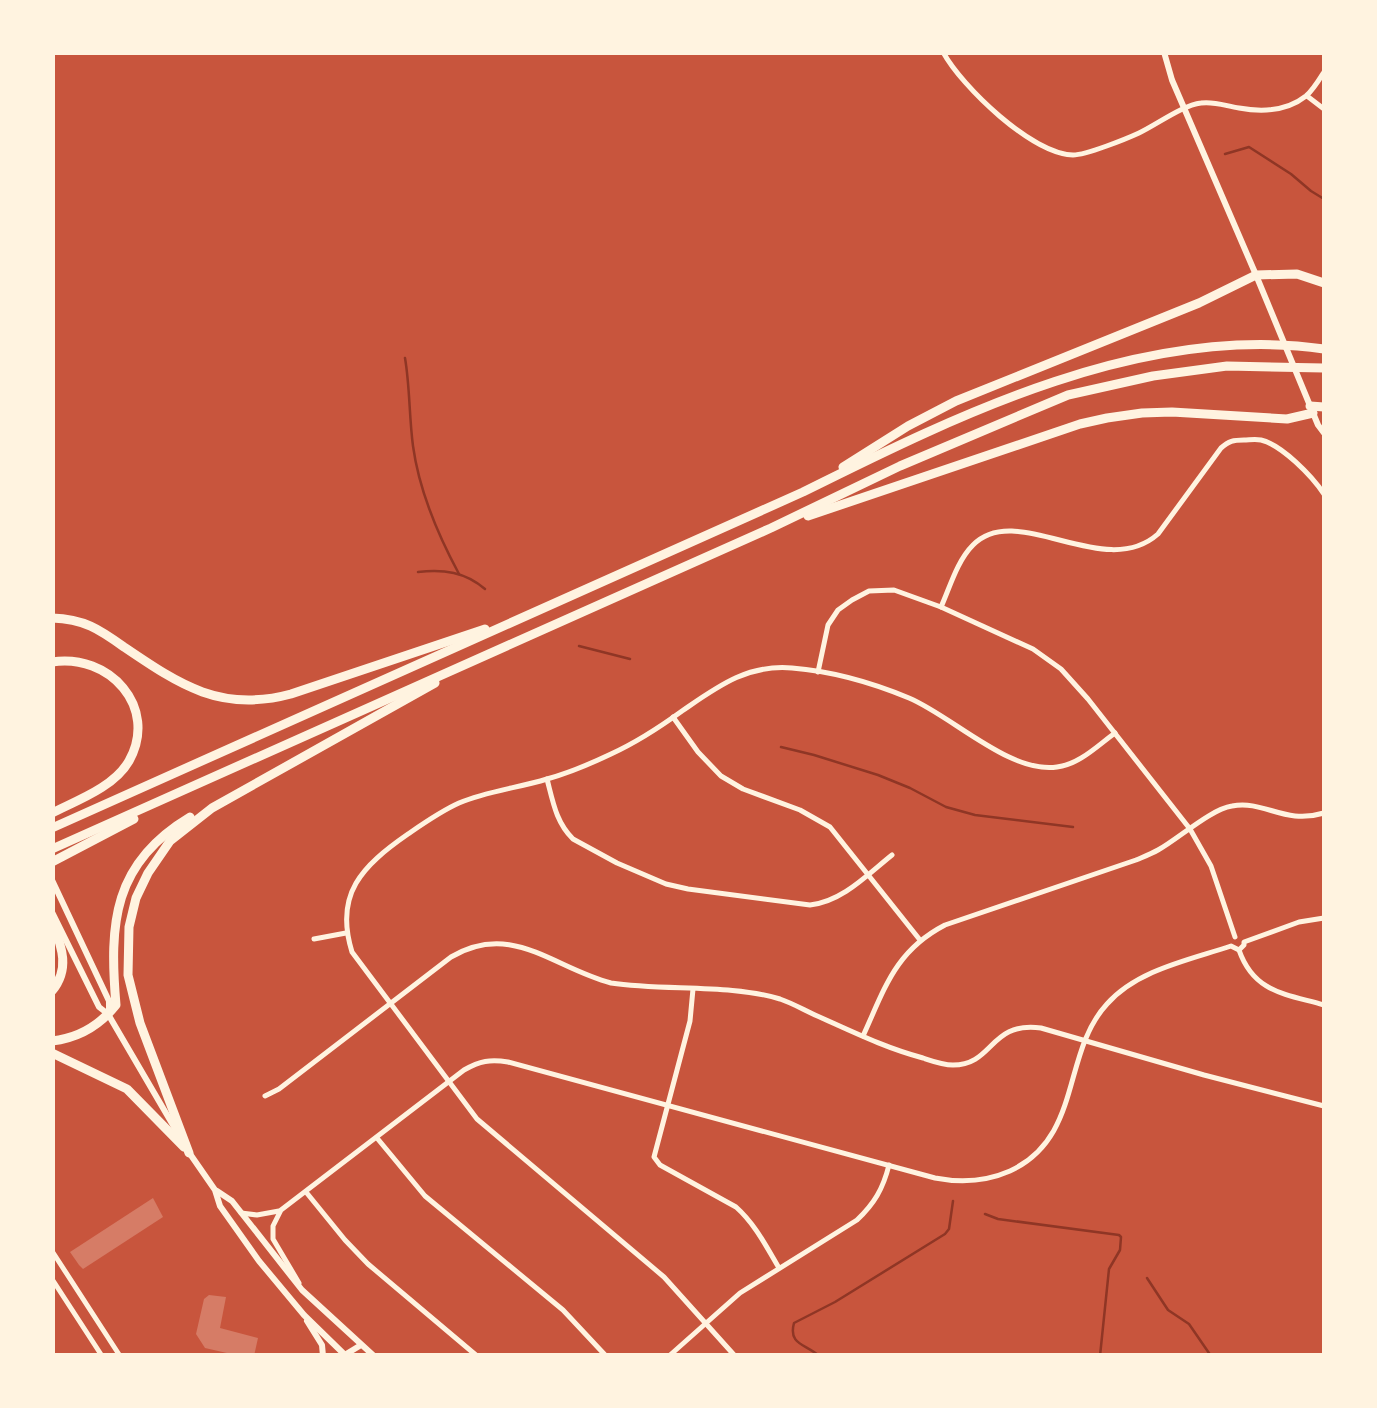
<svg xmlns="http://www.w3.org/2000/svg" width="1377" height="1408" font-family="'Fira Sans Condensed',sans-serif">
	<style>
		.lines { fill: none; stroke-linecap: round; stroke-linejoin: round }
		.stream { stroke: #8f3625; stroke-width: 2.5 }
		.building { fill: #d67c66 }
		.minor { stroke: #fff3e0; stroke-width: 5 }
		.tertiary { stroke: #fff3e0; stroke-width: 6 }
		.secondary { stroke: #fff3e0; stroke-width: 6 }
		.motorway { stroke: #fff3e0; stroke-width: 9 }
	</style>
	<rect width="100%" height="100%" fill="#c8553d"/>
	<g class="lines">
		<g class="stream">
			<path d="M1225,154L1249,147L1291,174L1311,191L1324,199"/>
			<path d="M405,358C410,387 409,416 413,446C419,490 438,535 459,574"/>
			<path d="M418,572C444,569 465,572 485,589"/>
			<path d="M579,646L630,659"/>
			<path d="M781,747L814,755L878,775L910,788L946,807L975,815L1073,827"/>
			<path d="M985,1214L998,1219L1119,1235L1121,1237L1120,1250L1109,1269L1100,1356"/>
			<path d="M1147,1278L1168,1310L1189,1324L1211,1356"/>
			<path d="M819,1356C806,1344 788,1345 794,1323L835,1302L945,1234L949,1229L953,1201"/>
		</g>
	</g>
	<g class="building">
		<path d="M153,1198L163,1217L83,1269L79,1265L70,1252Z"/>
		<path d="M209,1295L226,1297L220,1328L258,1338L254,1356H240L205,1348L196,1334L204,1299Z"/>
	</g>
	<g class="lines">
		<g class="minor">
			<path d="M943,52C962,87 1032,154 1073,155C1086,155 1126,139 1139,133C1156,125 1183,105 1201,103C1214,101 1226,106 1239,108C1261,112 1287,111 1306,96C1313,90 1319,80 1324,72"/>
			<path d="M1307,96L1324,109"/>
			<path d="M941,607C950,587 957,561 973,545C1017,500 1104,582 1158,534L1221,448C1229,441 1233,440 1244,440C1249,440 1255,439 1261,440C1282,445 1312,476 1324,494"/>
			<path d="M818,672L828,625L838,610L852,600L869,591L894,590L941,607L1033,649L1061,669L1088,699L1190,829L1211,866L1235,937"/>
			<path d="M673,717L698,752L721,776L743,789L800,810L830,827L920,940"/>
			<path d="M547,779C553,802 556,822 573,839L617,863L666,884L688,889L810,905C842,902 868,874 892,855"/>
			<path d="M314,939L346,933"/>
			<path d="M1239,950C1254,993 1286,994 1324,1005"/>
			<path d="M693,989L690,1021L654,1157L660,1165L736,1207C755,1224 766,1246 779,1268"/>
			<path d="M863,1036C885,988 895,951 945,925L1136,860C1143,857 1151,854 1158,850C1178,839 1211,809 1232,806C1265,800 1284,825 1324,813"/>
			<path d="M265,1096L279,1089L451,957C512,921 553,968 611,983C664,991 731,984 780,999C792,1003 804,1010 815,1015C851,1031 885,1048 923,1058C932,1061 943,1065 953,1065C994,1065 989,1021 1041,1028L1204,1075L1324,1106"/>
			<path d="M377,1138L425,1196L563,1310L606,1356"/>
			<path d="M306,1192L345,1240L368,1264L477,1356"/>
			<path d="M241,1213L257,1215L279,1211"/>
			<path d="M52,1251L120,1356"/>
			<path d="M52,1279L102,1356"/>
			<path d="M299,1283L273,1239V1226L281,1210L464,1070C480,1061 490,1059 508,1062L935,1178C961,1183 985,1182 1010,1171C1083,1137 1061,1054 1107,1004C1137,970 1189,960 1231,946L1239,950L1244,945V942L1299,922L1324,918"/>
			<path d="M669,1356L740,1293L857,1220C874,1204 883,1189 889,1165"/>
			<path d="M735,1356L664,1277L477,1119L352,952C334,894 362,866 408,834C424,823 441,811 459,803C487,791 518,788 547,779C569,773 590,764 611,754C635,743 660,727 682,711C717,687 747,664 792,668C830,671 873,683 909,698C952,716 1010,774 1057,767C1080,764 1097,746 1115,733"/>
		</g>
		<g class="tertiary">
			<path d="M307,1321L322,1345L323,1356"/>
			<path d="M343,1356L361,1345"/>
		</g>
		<g class="secondary">
			<path d="M1164,52L1172,80L1256,275L1318,425L1324,433"/>
			<path d="M52,880L109,1001V1013"/>
			<path d="M52,912L99,1007L108,1014L177,1132"/>
			<path d="M188,1151L215,1190L220,1206L259,1261L304,1315L346,1356"/>
			<path d="M217,1191L232,1201L302,1290L374,1356"/>
		</g>
		<g class="motorway">
			<path d="M1310,406L1324,407"/>
			<path d="M843,467L908,426L956,401L1199,303L1256,275L1297,274L1324,283"/>
			<path d="M808,516L1080,424L1107,418L1142,413L1172,412L1287,419L1313,413"/>
			<path d="M52,618C84,619 99,629 124,647C180,685 221,713 291,694L485,629"/>
			<path d="M52,662C109,653 159,707 129,761C114,787 78,800 52,813"/>
			<path d="M52,828L803,492C960,414 1144,323 1324,349"/>
			<path d="M52,849L771,528L900,466L1068,395L1153,376L1227,366L1324,368"/>
			<path d="M52,862L134,819"/>
			<path d="M52,920C61,945 71,968 52,991"/>
			<path d="M52,1041C79,1038 100,1025 116,1005C109,923 113,863 190,817"/>
			<path d="M52,1053L127,1089L184,1147"/>
			<path d="M189,1153L140,1023L128,975L129,927L136,898L148,873L170,841L212,808L435,683"/>
		</g>
	</g>
	<rect width="1377" height="1408" fill="none" stroke="#fff3e0" stroke-width="110"/>
</svg>
